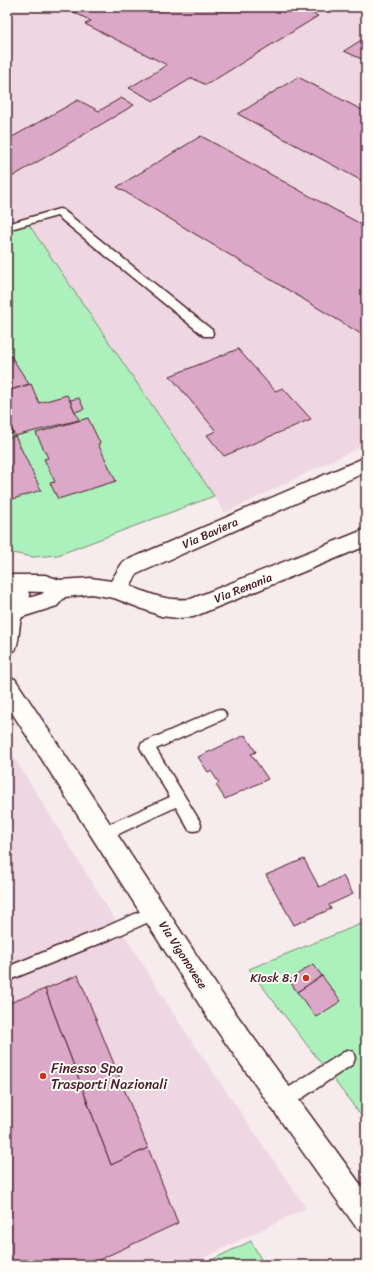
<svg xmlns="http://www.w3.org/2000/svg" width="373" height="1272" font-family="Sriracha,sans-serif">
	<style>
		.built { fill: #eed7e2 }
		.green { fill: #acf1bc; stroke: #7b8874 }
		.building { fill: #dba9c7; stroke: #4a1f2b }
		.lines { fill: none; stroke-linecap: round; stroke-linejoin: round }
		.lane-casing { stroke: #4a1f2b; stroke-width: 3 }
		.street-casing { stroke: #4a1f2b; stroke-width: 3 }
		.secondary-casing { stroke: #4a1f2b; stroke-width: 3 }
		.lane { fill: #fdfcf7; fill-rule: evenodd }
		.street { fill: #fdfcf7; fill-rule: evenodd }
		.secondary { fill: #fdfcf7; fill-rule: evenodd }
		.poi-dot { fill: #c8321e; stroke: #fdfcf7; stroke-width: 1.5 }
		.labels { text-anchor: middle; stroke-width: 4; stroke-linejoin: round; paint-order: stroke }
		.street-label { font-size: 12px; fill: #4a1f2b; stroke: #fdfcf7 }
		.poi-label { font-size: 12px; fill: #4a1f2b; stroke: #fdfcf7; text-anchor: end }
		.near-poi-label { font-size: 14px; fill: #4a1f2b; stroke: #fdfcf7; text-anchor: start }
	</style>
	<rect width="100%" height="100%" fill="#f6ebed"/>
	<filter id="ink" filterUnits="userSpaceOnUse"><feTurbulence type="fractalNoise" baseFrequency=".025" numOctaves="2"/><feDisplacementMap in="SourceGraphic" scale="8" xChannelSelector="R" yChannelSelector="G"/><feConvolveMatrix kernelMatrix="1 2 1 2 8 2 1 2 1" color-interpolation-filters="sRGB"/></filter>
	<g filter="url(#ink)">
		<g class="built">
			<path d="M7,7H366V444L225,513L27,223L7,228Z"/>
			<path d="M7,746L180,1024L306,1208L189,1265H7Z"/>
		</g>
		<g class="green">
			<path d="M27,222L214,496L58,555L33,557L7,552V228Z"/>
			<path d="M366,922V1122L249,969Z"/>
			<path d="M251,1241L264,1265H201Z"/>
		</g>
		<g class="building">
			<path d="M64,7H298L318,16L206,85L192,78L154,101L129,88L167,65L85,24L91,21Z"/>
			<path d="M366,37V61L344,51Z"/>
			<path d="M298,77L366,112V183L238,114Z"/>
			<path d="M121,98L134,105L10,178L7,177V140L78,100L99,111Z"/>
			<path d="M201,136L366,227V337L117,187Z"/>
			<path d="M238,349L275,391L283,388L311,419L224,456L207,435L216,431L170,376Z"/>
			<path d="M7,350L29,384L7,391Z"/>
			<path d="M31,384L39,403L67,395L79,420L15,436L7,420V391Z"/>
			<path d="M79,398L84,409L75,412L70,400Z"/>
			<path d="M88,418L100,443L98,444L116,481L58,499L50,483L55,482L44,459L48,458L36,433Z"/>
			<path d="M7,420L13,433L7,435Z"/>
			<path d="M15,436L41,490L7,501V439Z"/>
			<path d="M245,735L256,752L251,754L268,779L225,799L216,785L219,783L211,771L208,772L198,757Z"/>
			<path d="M304,859L319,887L343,876L353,894L329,905L331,909L294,925L266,875Z"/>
			<path d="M313,964L322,976L297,992L289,980Z"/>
			<path d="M78,975L148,1148L111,1165L45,989Z"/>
			<path d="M322,976L341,1001L316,1017L297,992Z"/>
			<path d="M45,989L111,1165L148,1148L178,1223L88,1265H7V1004Z"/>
		</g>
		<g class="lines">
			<g class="lane-casing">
				<g id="lane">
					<path d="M59,209L63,210L212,330L213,333L212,336H204L57,216L7,230V224Z"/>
					<path d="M219,709L224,711L226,715L224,719L156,749L199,820L201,825L199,830L194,831L189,830L176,807L108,839L103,840L98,839L96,834L98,829L170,797L142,751L140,747L142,743Z"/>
					<path d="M155,905L160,907L163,912L160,917L111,939L7,981V967L101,929Z"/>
					<path d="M347,1050L353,1052L355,1058L353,1064L289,1107L283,1109L277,1107L275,1101L277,1095Z"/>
				</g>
			</g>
			<g class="street-casing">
				<path id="street" d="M366,457V472L137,574L130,586C153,595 166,601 191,599L366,529V546L193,617L177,618L161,616L114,598L91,594L65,597L57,606L16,619L8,616L7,606L8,604L42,594L44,592L7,591V575H45L60,580L91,578L111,581L123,562Z"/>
			</g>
			<g class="secondary-casing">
				<g id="secondary">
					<path d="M7,575C19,578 34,591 29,605C27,610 23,615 21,619C18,630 20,640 15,650L7,653L8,600Z"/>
					<path d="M7,677L15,679L226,1000L366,1192V1232L356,1227L208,1018L7,705Z"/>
				</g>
			</g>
			<use href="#lane" class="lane"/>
			<use href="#street" class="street"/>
			<use href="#secondary" class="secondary"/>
		</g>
	</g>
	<g class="poi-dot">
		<circle cx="306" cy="978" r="4"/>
		<circle cx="43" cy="1076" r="4"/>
	</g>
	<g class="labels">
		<g class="street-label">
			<text transform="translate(210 533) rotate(-24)" y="4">Via Baviera</text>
			<text transform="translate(243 588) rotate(-22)" y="4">Via Renania</text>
			<text transform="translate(183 955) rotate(57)" y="4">Via Vigonovese</text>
		</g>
		<g class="poi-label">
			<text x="298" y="982">Kiosk 8.1</text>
		</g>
		<g class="near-poi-label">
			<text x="51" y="1073">Finesso Spa<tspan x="51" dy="16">Trasporti Nazionali</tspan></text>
		</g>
	</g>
	<rect width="373" height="1272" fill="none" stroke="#fdfcf7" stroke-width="24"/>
	<rect x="12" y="12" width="349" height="1248" fill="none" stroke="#4a1f2b" stroke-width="1.5" filter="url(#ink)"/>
</svg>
